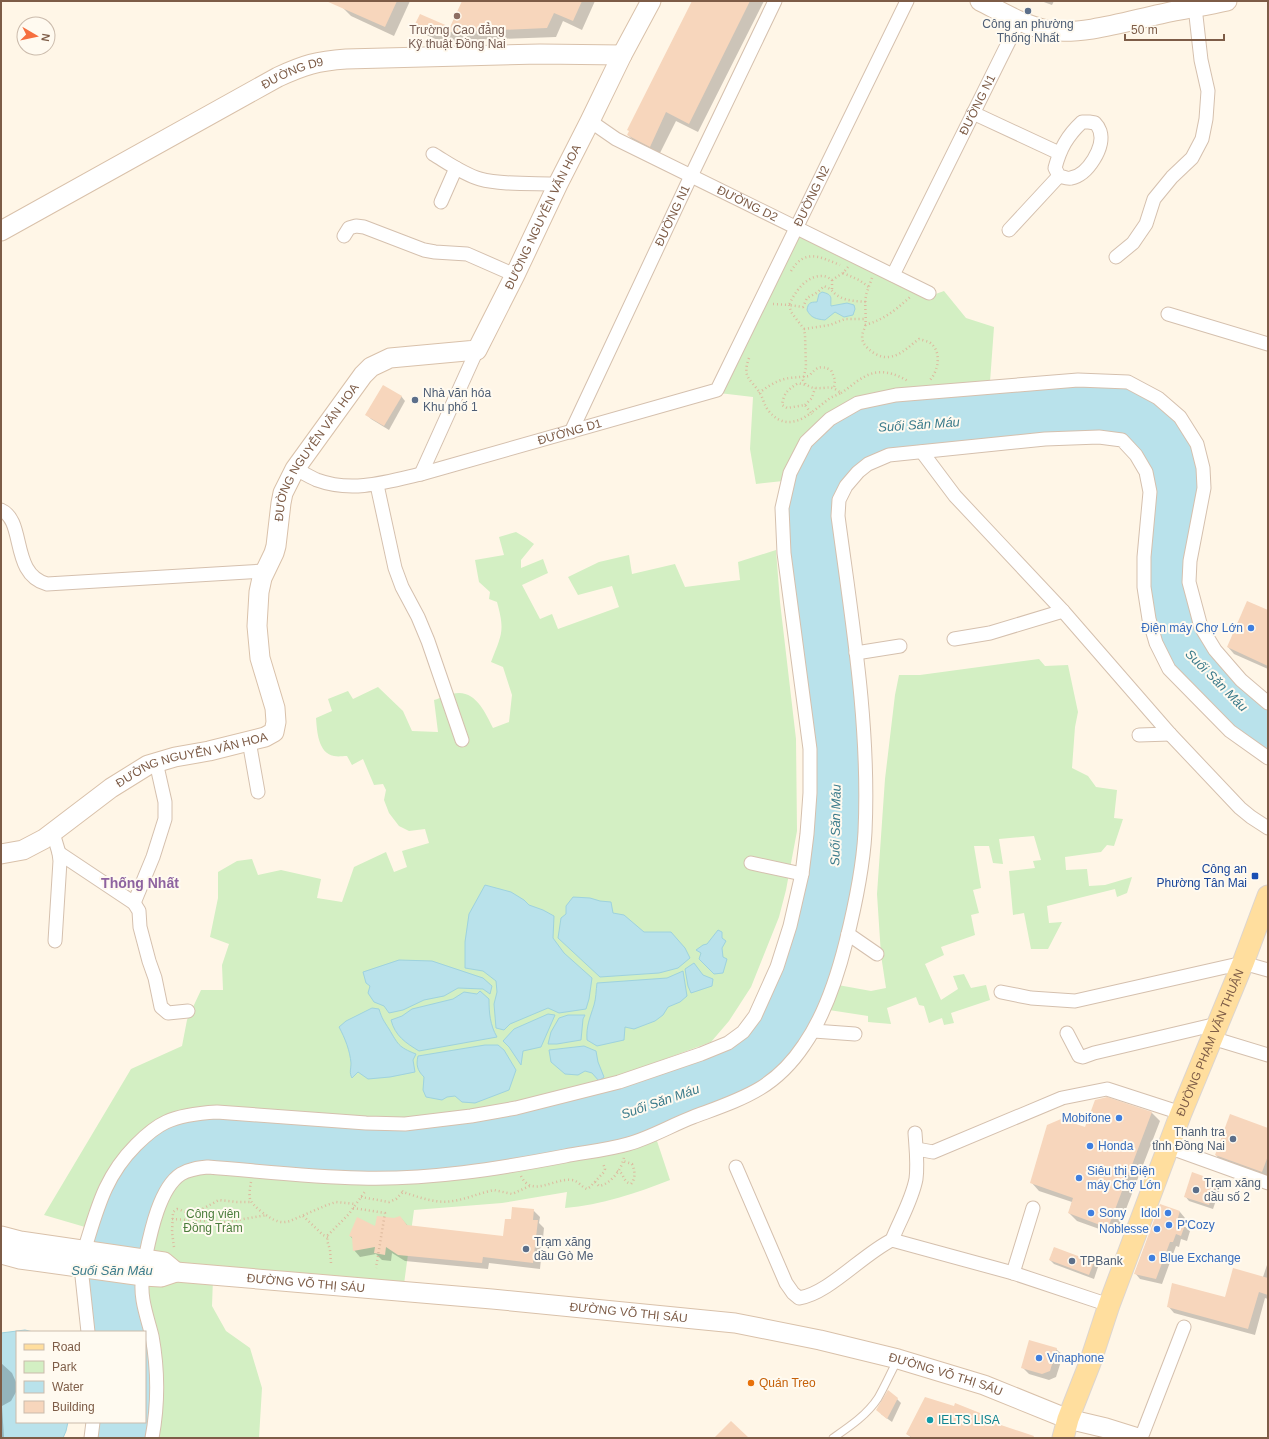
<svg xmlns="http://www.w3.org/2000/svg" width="1269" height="1439" font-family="Arial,sans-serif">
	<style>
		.green { fill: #d3efc3 }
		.water { fill: #b9e2eb; stroke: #9ed2de }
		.shadow { fill: #0003 }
		.building { fill: #f7d6bc }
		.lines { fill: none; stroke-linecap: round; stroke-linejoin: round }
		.lane-casing { stroke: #d5c0ae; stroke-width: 9 }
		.street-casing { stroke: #d5c0ae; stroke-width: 15 }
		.secondary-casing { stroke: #d9c1aa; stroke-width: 21 }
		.primary-casing { stroke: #ddd5cf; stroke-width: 23 }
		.path { stroke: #ddb99e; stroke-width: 2.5; stroke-dasharray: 1 3; stroke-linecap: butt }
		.lane { stroke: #fff; stroke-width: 7 }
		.street { stroke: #fff; stroke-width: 13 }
		.secondary { stroke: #fff; stroke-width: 19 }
		.primary { stroke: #ffde9e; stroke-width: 21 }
		.service-dot { fill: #5c6f8a; stroke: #fffaf0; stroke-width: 1.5 }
		.education-dot { fill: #8d6e63; stroke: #fffaf0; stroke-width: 1.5 }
		.shop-dot { fill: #3f7fe0; stroke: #fffaf0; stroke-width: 1.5 }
		.transit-dot { fill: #1a4fb4; stroke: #fffaf0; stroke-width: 1.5 }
		.food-dot { fill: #e8710a; stroke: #fffaf0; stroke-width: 1.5 }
		.culture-dot { fill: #0f9aa8; stroke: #fffaf0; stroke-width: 1.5 }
		.labels { text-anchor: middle; stroke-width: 4; stroke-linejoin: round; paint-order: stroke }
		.service-label { font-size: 12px; fill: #4e5e75; stroke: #fffaf0; text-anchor: start }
		.education-label { font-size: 12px; fill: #785e54; stroke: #fffaf0 }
		.street-label { font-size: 12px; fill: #7d5c47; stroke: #fffaf0 }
		.shop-label { font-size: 12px; fill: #366cbe; stroke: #fffaf0; text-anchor: start }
		.transit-label { font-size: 12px; fill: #164399; stroke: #fffaf0; text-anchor: end }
		.park-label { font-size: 12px; fill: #4c7d3c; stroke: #fffaf0 }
		.food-label { font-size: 12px; fill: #c56008; stroke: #fffaf0; text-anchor: start }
		.culture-label { font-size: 12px; fill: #0d838f; stroke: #fffaf0; text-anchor: start }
		.water-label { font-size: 13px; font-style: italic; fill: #3b7b8b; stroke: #fffaf0 }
		.quarter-label { font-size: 14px; font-weight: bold; fill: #8e63a0; stroke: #fffaf0 }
	</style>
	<rect width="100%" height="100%" fill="#fff6e7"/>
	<g class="green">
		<path d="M797,232L930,296L944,291L966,318L994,327L990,382L783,481L756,484L750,449L753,397L719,393Z"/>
		<path d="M516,532L526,538L534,544L521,560V568L543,559L548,573L522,585L540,619L552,614L558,629L619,607L612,586L578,595L568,577L599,562L629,555L632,574L675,564L685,587L740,580L738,562L776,550L780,602L796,739L797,831L786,890L779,917L751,987L729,1021L711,1042L624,1074L559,1092L472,1112L402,1118L179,1111L147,1126L134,1137L104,1179L85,1227L44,1215L131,1069L182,1046L187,1020L201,990H223L222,965L229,944L210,937L218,898V872L237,861L252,859L258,875L281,870L321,879L317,898L342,902L354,867L386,852L394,872L407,867L402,851L429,843L425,829L409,831L399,826L389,813L384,800L386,790L383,784L374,785L363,759L352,765L347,756C343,756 338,757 334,756C318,753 317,731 316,718L332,711L328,699L348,691L353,699L378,687L403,711L412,731L438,732L434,700C441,698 451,693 459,693C477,693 486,714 493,728L509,722L512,695L503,667L491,662C502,634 505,631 497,602L489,599L490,592L479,582L475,560L504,555L499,537Z"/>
		<path d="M1039,659L1045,666L1068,665L1078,712L1075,727L1072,768L1088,776L1096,787L1117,790L1114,818L1123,819L1114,846L1107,845L1101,852L1065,857L1066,870L1087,869L1089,886L1105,885L1132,877L1127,893L1117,897L1115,889L1047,906L1049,923L1062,922L1048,949H1031L1024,913L1013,915L1009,871L1035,868L1033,861L1041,860L1034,836L999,839L1003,864L993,863L989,846H974L981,888L973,890L979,913L971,915L975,935L941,947L944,955L925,964L941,1000L958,989L953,976L964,974L971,988L986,985L990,1000L951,1013L954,1023L944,1025L942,1018L929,1023L924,1006L919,1005L916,997L887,1008L891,1024L868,1022V1016L829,1010L838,985L871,991L886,988L881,955L877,894L885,779L895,695L899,675H920Z"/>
		<path d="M656,1138L670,1180C637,1193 601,1205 565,1208L567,1192L502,1203L414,1210L404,1284L182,1267L151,1254C156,1230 163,1197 182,1180C186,1176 193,1174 199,1172Z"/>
		<path d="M213,1278L212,1306L226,1331L250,1348L262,1388L259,1438H157L150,1313L146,1284Z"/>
	</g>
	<g class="water">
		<path d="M822,292C834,295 830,298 831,306L847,303L854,305L855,309L853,315L844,317L835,312L825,320C816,319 811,318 807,310C808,303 810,302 817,302L819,294Z"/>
		<path d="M1078,384L1127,387L1156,402L1176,419L1193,446L1199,470V487L1186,560L1197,630L1268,709V752L1233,727L1173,667L1159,641L1148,587L1155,491L1125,436L888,451L842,483L858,702L861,823L849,913L828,986L809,1030L787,1060L756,1086L630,1139L473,1168L365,1174L187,1166L147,1227V1336L151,1380L147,1438H96L98,1422H145V1332H92L87,1257L114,1180L147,1141L168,1127L199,1118L218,1117L404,1129L696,1061L760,1018L812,832L788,553L786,509L794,475L809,445L832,423L860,408L896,399Z"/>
		<path d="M485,885L511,892L524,900L529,905L543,910L554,916L553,938L564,953L592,978L589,999L586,1009L559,1013L548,1008L510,1024L504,1030L496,1028L494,1004L497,992L496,981L483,971L465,968V942L469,914Z"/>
		<path d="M573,897L590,898L600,901L611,902L613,913L624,915L644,932H671L685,948L690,958L678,968L659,973L600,977L558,938L561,918L566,914V906Z"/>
		<path d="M718,930L722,932V938L726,941L722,948L723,957L727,959L723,973L714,974L699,959L701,953L696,950L703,945L707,944Z"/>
		<path d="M399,960L432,961L483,978L492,986L490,994L483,989L458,988L444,996L424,1000L403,1010L389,1013L384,1006L374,1002L368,993L370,986L366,983L363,972Z"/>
		<path d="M694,963L703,975L713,979L712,986L691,993L688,986L685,969Z"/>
		<path d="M683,971L687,996L680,1002L668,1007L663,1015L655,1021L634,1029L625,1027L624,1040L597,1046L587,1040C586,1026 590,1018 594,1005C596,999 596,990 597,983L667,978Z"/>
		<path d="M480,991L489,999C489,1013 490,1025 497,1037L419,1051C406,1043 395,1036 391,1020L402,1016L412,1009L453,999L464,992L477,994Z"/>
		<path d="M372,1008L379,1009C382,1019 384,1021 389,1029C398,1044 398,1047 416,1054L413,1060L415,1072L390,1077L368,1079L358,1072L352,1078C349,1073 351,1069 351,1063C350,1051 345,1038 339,1027L346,1021Z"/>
		<path d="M548,1014L555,1015L541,1047L523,1051L521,1065L509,1047L503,1041L514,1029Z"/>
		<path d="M568,1015H585L583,1019L581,1040L557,1044H548L551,1032L559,1018Z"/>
		<path d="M485,1045H498L504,1050L516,1070L509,1090L475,1103L462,1102L455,1096L447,1097L442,1100L426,1097L423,1090L424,1077C417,1070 416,1065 418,1056Z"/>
		<path d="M584,1046L596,1051L598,1062L604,1077L599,1081L592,1073L585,1071L578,1075L565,1074L551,1062L549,1050Z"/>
		<path d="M25,1330L33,1332H17V1422H68L66,1431L63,1438H1V1333Z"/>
	</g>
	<g class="shadow">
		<path d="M345,1H410L394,36L351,16L342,7Z"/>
		<path d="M463,1H595L582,30L563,21L556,37L440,41L424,34L415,25L450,28Z"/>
		<path d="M694,1H764L698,132L676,121L659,155L637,144L628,135Z"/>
		<path d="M1041,1H1054L1052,5Z"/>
		<path d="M401,396L405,401L389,430L371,419L367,415Z"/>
		<path d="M1268,611V669L1234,654L1228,647Z"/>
		<path d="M1106,1098L1152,1113L1160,1121L1116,1235L1077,1221L1069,1213L1072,1202L1039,1191L1031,1182L1086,1128Z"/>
		<path d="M1268,1129V1178L1222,1162L1216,1155Z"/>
		<path d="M1193,1174L1217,1182L1221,1186L1213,1209L1189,1201L1185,1196Z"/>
		<path d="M1160,1206L1180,1212L1185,1218L1183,1225L1190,1231L1187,1241L1181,1239L1179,1247L1176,1246L1162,1284L1140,1279L1135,1273Z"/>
		<path d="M533,1210L540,1217L539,1223L544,1228L540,1269L489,1263L488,1269L405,1261L392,1253L391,1261L382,1260L376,1254L360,1257L354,1250L353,1239L350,1236L376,1227L400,1217L408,1226L504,1237L512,1220Z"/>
		<path d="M1054,1248L1094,1263L1098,1267L1094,1279L1054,1264L1050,1260Z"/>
		<path d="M1268,1262V1299L1265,1298L1255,1335L1174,1313L1168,1306L1226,1298L1263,1277Z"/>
		<path d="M1056,1349L1063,1355L1056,1377L1049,1380L1029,1374L1022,1367Z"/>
		<path d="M1,1363L12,1373L16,1382V1392L11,1401L2,1406L4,1438H1Z"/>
		<path d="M897,1399L901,1403L892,1422L881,1414Z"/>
		<path d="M990,1418L993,1421L992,1423L1030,1438H912L907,1434Z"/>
	</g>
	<g class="building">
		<path d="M326,1H397L385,27Z"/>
		<path d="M462,1H582L573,21L554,13L547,28L430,33L414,26L420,14L450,27Z"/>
		<path d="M692,1H750L689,124L666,112L650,147L627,135L629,131L627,130Z"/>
		<path d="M383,385L402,396L384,426L365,415Z"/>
		<path d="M1247,601L1268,610V666L1227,647Z"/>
		<path d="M1107,1097L1152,1112L1108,1228L1068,1213L1073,1198L1030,1183L1047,1125L1061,1119L1085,1127L1095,1100Z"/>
		<path d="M1230,1114L1268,1128V1156L1262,1172L1215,1155Z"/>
		<path d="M1192,1172L1217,1181L1209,1205L1184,1197Z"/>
		<path d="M1160,1204L1180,1211L1177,1221L1185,1225L1181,1236L1176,1234L1173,1242H1170L1156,1279L1134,1274Z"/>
		<path d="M512,1207L534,1209L533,1220H538L533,1263L483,1257L482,1263L398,1255L386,1247L385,1255L374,1253L375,1247L353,1251L352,1237L349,1236L357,1217L375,1226L377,1216L394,1218L400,1216L407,1225L503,1236L505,1219H511Z"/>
		<path d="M1054,1247L1094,1262L1089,1275L1049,1260Z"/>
		<path d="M1233,1268L1268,1278V1295L1259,1292L1248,1329L1167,1307L1172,1283L1225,1297Z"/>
		<path d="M1029,1340L1057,1348L1050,1371L1042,1374L1021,1368Z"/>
		<path d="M888,1390L898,1398L887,1419L876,1410Z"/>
		<path d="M925,1397L954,1406L955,1403L990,1417L989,1421L1034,1436L1033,1438H913L906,1434Z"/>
		<path d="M731,1421L749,1438H714Z"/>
	</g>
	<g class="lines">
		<g class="lane-casing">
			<path id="lane" d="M833,1438C849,1427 867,1415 878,1398C885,1386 891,1372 898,1359"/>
		</g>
		<g class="street-casing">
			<g id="street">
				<path d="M973,113L1059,153"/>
				<path id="s1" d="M590,121L616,139L929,293"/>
				<path d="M1082,122H1089L1095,123C1097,125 1099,128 1100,131C1105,147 1088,175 1071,178C1068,179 1063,177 1059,176L1055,168C1060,149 1067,136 1082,122Z"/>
				<path d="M433,154C448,163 463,174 480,179C501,185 535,183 558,184"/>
				<path d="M441,202L456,168"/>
				<path d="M1009,230L1059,176"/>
				<path d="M344,236L349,228L356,226L364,227L424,250L435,252L467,254L515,275"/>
				<path d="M1116,257L1133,243L1146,224L1154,199L1172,177L1192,158L1202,139L1206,119L1208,91L1201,60L1195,7"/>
				<path id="s2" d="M893,275L1019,21"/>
				<path d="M1168,314L1268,344"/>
				<path id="s3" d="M571,432L691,176L775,1"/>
				<path d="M922,452L955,496L1063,611L1170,734L1240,808L1251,817L1268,828"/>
				<path id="s4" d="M295,469C302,472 310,477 317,480C352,493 387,482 421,474L717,390L907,1"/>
				<path d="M421,474L477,350"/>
				<path d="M377,485L395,568L402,587L418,617L428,641L462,740"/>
				<path d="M1,510C26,521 10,574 47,584L264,571"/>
				<path d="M954,639L990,633L1063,611"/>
				<path d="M856,653L900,646"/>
				<path d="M1139,735L1170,734"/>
				<path d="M249,741L258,792"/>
				<path d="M53,833L59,853L60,861L55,941"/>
				<path d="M59,853L134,903L139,911L140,927L149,961L155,978L161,1007L168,1013L188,1011"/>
				<path d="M751,863L802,874"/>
				<path d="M134,903L153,857L165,819V802L156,762"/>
				<path d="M848,934L877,954"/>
				<path d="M1001,992L1031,998L1075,1001L1243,963L1268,970"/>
				<path d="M814,1031L855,1034"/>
				<path d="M1067,1033L1079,1056L1083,1057L1094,1053L1217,1024"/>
				<path d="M1212,1038L1268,1055"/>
				<path d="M1168,1147L1268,1183"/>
				<path d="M917,1149L933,1152L1062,1098L1107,1089L1181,1113"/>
				<path d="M736,1167L786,1283L793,1293L799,1298C828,1294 863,1254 892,1240L1013,1273L1109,1305"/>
				<path d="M892,1240C900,1220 912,1200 916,1179C918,1164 916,1148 915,1133"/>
				<path d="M84,1251C97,1210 104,1177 136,1145C145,1136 155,1127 166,1122C181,1115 200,1113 217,1112L366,1123L405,1124L471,1116L516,1108L619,1082L701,1054L728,1043L743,1032L755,1016L777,967L790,926L802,874L807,834L810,793V749L784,553L782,508L790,473L806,442L830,419L858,403L896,395L1078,380L1128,382L1158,398L1180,417L1197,444L1203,468L1204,488L1190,561L1189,582L1201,627L1215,650L1241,680L1268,703"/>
				<path d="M145,1259C150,1235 159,1188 181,1174C189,1169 199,1168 208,1167C259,1171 309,1177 360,1178C429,1180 497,1169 565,1156C586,1152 607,1150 628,1144C650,1138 672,1125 693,1117C741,1099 774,1090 804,1045C825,1015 837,978 846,942C855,906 863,869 865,832C870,726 852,621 838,516L839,500L846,486L858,472L868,464L889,455L1045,439L1099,437L1122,440L1136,455L1146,472L1150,492L1144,557V587L1149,619L1156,643L1169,669L1230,731L1268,758"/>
				<path d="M81,1267L88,1332"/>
				<path d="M1013,1273L1033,1208"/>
				<path d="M143,1276C139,1296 147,1316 152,1336C158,1369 158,1406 152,1438"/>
				<path d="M91,1438L93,1422"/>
				<path d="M1141,1438L1184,1327"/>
			</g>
		</g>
		<g class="secondary-casing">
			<g id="secondary">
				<path d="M980,1C1002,12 1023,25 1047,30C1081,36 1128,21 1161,14C1183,9 1205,6 1227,1"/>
				<path id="s5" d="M1,231L278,77C304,65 317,61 346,59L540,54L622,55"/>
				<path id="s6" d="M1,854L23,850L44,839L111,788L148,765L175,757L209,751L265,737L274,732L276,722L275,708L260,658L257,626L259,592L262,578L274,553L276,546L281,503L283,493L295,469L363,375L371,367L390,358L477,350L515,275L558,184L590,121L622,55L651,1"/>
				<path d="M1,1236L20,1241L164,1262L176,1272"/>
				<path id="s7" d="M1,1254L20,1259L143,1276L161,1277L176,1272L492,1299L735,1323L820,1340L898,1359L984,1385L1068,1419L1106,1428L1138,1438"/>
			</g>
		</g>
		<g class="primary-casing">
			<g id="primary">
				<path id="s8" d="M1063,1438L1068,1419L1090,1363L1109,1305L1181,1113L1243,963L1268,896"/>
			</g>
		</g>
		<g class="path">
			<path d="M848,267L843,273L832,280C829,278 826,276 823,276C806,275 795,292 789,305L803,307L807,298L818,292L824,286C834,290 832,293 840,297C847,301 857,301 866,302"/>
			<path d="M791,271C805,248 820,257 840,265"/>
			<path d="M843,273L859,280L869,287"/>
			<path d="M872,278C870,284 867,290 866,296C864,306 867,317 865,327C863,332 861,336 863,342C867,350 879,358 888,357C901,356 909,346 919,339C922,340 926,341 929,342C942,350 939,370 930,380"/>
			<path d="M832,280V289"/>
			<path d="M773,304L789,305L791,312L804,329L805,335L806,367L803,380L806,385C809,386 812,388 815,388C829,389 829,384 841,393L830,398L811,413L812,414"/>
			<path d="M865,325C883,320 896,310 910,297"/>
			<path d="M804,329L830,325L845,319H865"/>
			<path d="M749,358C742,378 750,378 760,393C763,398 764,405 768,410C781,427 796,424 811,413L805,405L787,408L782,405C784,392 788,390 798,383L806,385"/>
			<path d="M759,393C768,386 779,379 790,378C797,377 803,377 809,376C817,367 820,365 831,370L835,380L834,388"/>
			<path d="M841,393C849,388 856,381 864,377C879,368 894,373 908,381"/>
			<path d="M805,405L812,398L815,388"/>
			<path d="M617,1171L621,1173C625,1178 624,1182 631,1184C636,1178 635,1171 632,1164L623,1161"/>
			<path d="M521,1176C532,1198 554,1178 571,1180C578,1180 581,1187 587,1189L590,1187L604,1172L605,1169L603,1163"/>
			<path d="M251,1182C250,1187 249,1194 250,1199C252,1206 270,1219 277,1221C282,1223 286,1222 290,1221L327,1205L336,1202L356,1204"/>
			<path d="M595,1182L599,1186C611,1184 622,1169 624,1157"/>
			<path d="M402,1191L403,1192C418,1197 436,1204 453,1201C466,1199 477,1194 490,1191L494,1190L512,1194L532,1185"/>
			<path d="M361,1197L389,1202L396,1199L403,1192"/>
			<path d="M353,1208L385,1213L376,1268"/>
			<path d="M303,1216L323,1235L328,1237"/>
			<path d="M172,1219L226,1222L267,1215"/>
			<path d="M174,1247L172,1232L173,1212L177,1209C183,1210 187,1214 193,1214L219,1200L237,1202H252"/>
			<path d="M331,1263L330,1250L327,1240L328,1235L349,1214L366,1190"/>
		</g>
		<use href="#lane" class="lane"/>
		<use href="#street" class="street"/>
		<use href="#secondary" class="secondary"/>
		<use href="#primary" class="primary"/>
	</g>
	<g class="service-dot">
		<circle cx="1028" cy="11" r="4"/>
		<circle cx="415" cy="400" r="4"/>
		<circle cx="1233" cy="1139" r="4"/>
		<circle cx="1196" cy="1190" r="4"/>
		<circle cx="526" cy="1249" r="4"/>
		<circle cx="1072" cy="1261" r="4"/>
	</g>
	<circle class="education-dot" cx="457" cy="16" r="4"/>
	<g class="shop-dot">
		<circle cx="1251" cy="628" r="4"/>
		<circle cx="1119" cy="1118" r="4"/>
		<circle cx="1090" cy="1146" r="4"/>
		<circle cx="1079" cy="1178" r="4"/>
		<circle cx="1091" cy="1213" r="4"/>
		<circle cx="1168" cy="1213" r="4"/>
		<circle cx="1169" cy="1225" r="4"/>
		<circle cx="1157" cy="1229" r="4"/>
		<circle cx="1152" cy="1258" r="4"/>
		<circle cx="1039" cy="1358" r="4"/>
	</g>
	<rect class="transit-dot" x="1251" y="872" width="8" height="8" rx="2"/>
	<circle class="food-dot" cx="751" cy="1383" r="4"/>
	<circle class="culture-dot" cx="930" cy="1420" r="4"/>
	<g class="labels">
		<g class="service-label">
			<text x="1028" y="28" text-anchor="middle">Công an phường<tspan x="1028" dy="14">Thống Nhất</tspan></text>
			<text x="423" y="397">Nhà văn hóa<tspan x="423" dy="14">Khu phố 1</tspan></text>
			<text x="1225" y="1136" text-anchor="end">Thanh tra<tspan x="1225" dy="14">tỉnh Đồng Nai</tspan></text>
			<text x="1204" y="1187">Trạm xăng<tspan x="1204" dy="14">dầu số 2</tspan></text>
			<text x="534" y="1246">Trạm xăng<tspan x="534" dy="14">dầu Gò Me</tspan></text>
			<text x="1080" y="1265">TPBank</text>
		</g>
		<g class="education-label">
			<text x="457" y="34">Trường Cao đẳng<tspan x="457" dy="14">Kỹ thuật Đồng Nai</tspan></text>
		</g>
		<g class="street-label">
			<text dy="4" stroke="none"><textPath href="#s5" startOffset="332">ĐƯỜNG D9</textPath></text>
			<text dy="4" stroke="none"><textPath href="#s2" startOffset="190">ĐƯỜNG N1</textPath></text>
			<text dy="4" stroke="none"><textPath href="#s4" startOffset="654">ĐƯỜNG N2</textPath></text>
			<text dy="4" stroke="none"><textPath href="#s1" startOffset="178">ĐƯỜNG D2</textPath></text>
			<text dy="4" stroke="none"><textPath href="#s3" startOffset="239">ĐƯỜNG N1</textPath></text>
			<text dy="4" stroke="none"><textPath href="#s6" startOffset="961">ĐƯỜNG NGUYỄN VĂN HOA</textPath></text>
			<text dy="4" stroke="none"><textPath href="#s4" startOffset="285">ĐƯỜNG D1</textPath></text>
			<text dy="4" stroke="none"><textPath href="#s6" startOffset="601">ĐƯỜNG NGUYỄN VĂN HOA</textPath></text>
			<text dy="4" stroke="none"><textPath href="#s6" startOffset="217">ĐƯỜNG NGUYỄN VĂN HOA</textPath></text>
			<text dy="4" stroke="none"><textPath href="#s8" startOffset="422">ĐƯỜNG PHẠM VĂN THUẬN</textPath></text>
			<text dy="4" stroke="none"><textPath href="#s7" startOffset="308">ĐƯỜNG VÕ THỊ SÁU</textPath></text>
			<text dy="4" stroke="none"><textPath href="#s7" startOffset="632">ĐƯỜNG VÕ THỊ SÁU</textPath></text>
			<text dy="4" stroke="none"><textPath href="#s7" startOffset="956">ĐƯỜNG VÕ THỊ SÁU</textPath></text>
		</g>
		<g class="shop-label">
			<text x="1243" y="632" text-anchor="end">Điện máy Chợ Lớn</text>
			<text x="1111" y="1122" text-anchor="end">Mobifone</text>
			<text x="1098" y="1150">Honda</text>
			<text x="1087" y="1175">Siêu thị Điện<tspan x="1087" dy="14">máy Chợ Lớn</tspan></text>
			<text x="1099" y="1217">Sony</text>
			<text x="1160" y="1217" text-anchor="end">Idol</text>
			<text x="1177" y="1229">P'Cozy</text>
			<text x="1149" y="1233" text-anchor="end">Noblesse</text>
			<text x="1160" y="1262">Blue Exchange</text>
			<text x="1047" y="1362">Vinaphone</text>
		</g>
		<g class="transit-label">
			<text x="1247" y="873">Công an<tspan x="1247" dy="14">Phường Tân Mai</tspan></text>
		</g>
		<g class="park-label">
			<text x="213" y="1218">Công viên<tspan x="213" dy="14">Đồng Tràm</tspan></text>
		</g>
		<g class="food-label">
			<text x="759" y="1387">Quán Treo</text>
		</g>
		<g class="culture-label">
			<text x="938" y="1424">IELTS LISA</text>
		</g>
		<g class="water-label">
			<text transform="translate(919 424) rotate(-4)" y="5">Suối Săn Máu</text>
			<text transform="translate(1217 680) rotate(45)" y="5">Suối Săn Máu</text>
			<text transform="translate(835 825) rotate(-89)" y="5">Suối Săn Máu</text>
			<text transform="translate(660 1101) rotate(-19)" y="5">Suối Săn Máu</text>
			<text x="112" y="1275">Suối Săn Máu</text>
		</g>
		<g class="quarter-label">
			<text x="140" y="888">Thống Nhất</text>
		</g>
	</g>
	<rect width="1269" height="1439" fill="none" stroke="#7d5c47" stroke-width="4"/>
	<rect x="16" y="1331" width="130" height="92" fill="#fffaf0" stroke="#cbbbac"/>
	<rect x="24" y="1344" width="20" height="6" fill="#ffde9e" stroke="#cbbbac"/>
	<text x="52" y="1351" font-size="12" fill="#7d5c47">Road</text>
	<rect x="24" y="1361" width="20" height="12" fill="#d3efc3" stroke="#cbbbac"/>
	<text x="52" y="1371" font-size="12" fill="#7d5c47">Park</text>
	<rect x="24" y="1381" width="20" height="12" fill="#b9e2eb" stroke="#cbbbac"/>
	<text x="52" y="1391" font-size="12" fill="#7d5c47">Water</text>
	<rect x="24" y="1401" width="20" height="12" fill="#f7d6bc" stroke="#cbbbac"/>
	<text x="52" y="1411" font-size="12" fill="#7d5c47">Building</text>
	<g transform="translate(36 36) rotate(99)"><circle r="19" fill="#fffaf0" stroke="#cbbbac"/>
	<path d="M0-3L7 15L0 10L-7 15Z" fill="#f66f3f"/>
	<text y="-6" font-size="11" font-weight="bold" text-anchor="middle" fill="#7d5c47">N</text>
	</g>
	<path d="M1125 34v6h99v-6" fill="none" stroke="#7d5c47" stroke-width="2"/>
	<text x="1131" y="34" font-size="12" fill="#7d5c47" stroke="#fffaf0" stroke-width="3" paint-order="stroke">50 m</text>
</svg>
